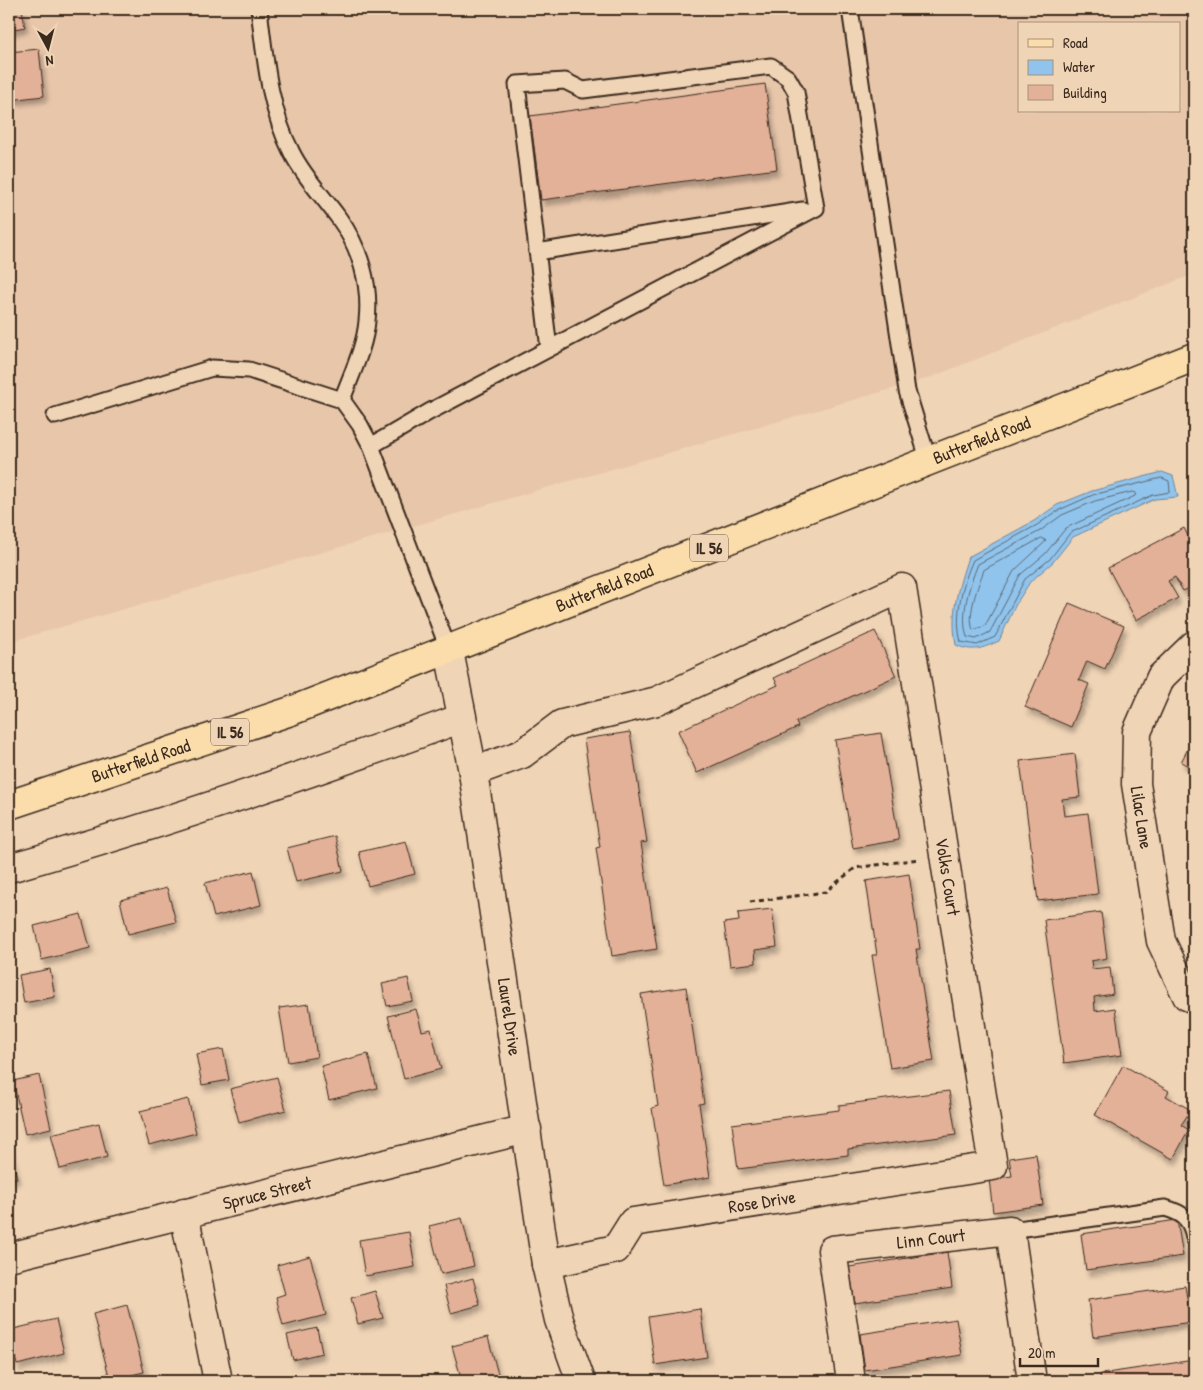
<svg xmlns="http://www.w3.org/2000/svg" width="1203" height="1390" font-family="'Patrick Hand',sans-serif">
	<style>
		.built { fill: #e8c6aa; fill-rule: evenodd }
		.water { fill: #90c4ed; stroke: #6e869a }
		.lines { fill: none; stroke-linecap: round; stroke-linejoin: round }
		.shore { stroke: #5d6871; stroke-width: 1 }
		.building { fill: #e3b098; stroke: #3b2a1e; filter: url(#shadow) }
		.lane-casing { stroke: #3b2a1e; stroke-width: 19 }
		.street-casing { stroke: #3b2a1e; stroke-width: 31 }
		.primary-casing { stroke: #3b2a1e; stroke-width: 31 }
		.path { stroke: #3b2a1e; stroke-width: 3; stroke-dasharray: 5 4; stroke-linecap: butt }
		.lane { stroke: #f0d4b6; stroke-width: 15 }
		.street { stroke: #f0d4b6; stroke-width: 28 }
		.primary { stroke: #faddab; stroke-width: 28 }
		.labels { text-anchor: middle; stroke-width: 5; stroke-linejoin: round; paint-order: stroke }
		.shield { fill: #f0d4b6; stroke: #715d4c; stroke-width: 1 }
		.shield-label { font-size: 16px; font-weight: bold; fill: #3b2a1e }
		.street-label { font-size: 18px; fill: #3b2a1e; stroke: #f0d4b6 }
	</style>
	<defs>
		<filter id="shadow"><feDropShadow dx="3" dy="5.5" stdDeviation="2.5" flood-color="#0004"/></filter>
	</defs>
	<rect width="100%" height="100%" fill="#f0d4b6"/>
	<filter id="ink" filterUnits="userSpaceOnUse"><feTurbulence type="fractalNoise" baseFrequency=".02" numOctaves="2"/><feDisplacementMap in="SourceGraphic" scale="10" xChannelSelector="R" yChannelSelector="G"/><feConvolveMatrix kernelMatrix="1 2 1 2 8 2 1 2 1" color-interpolation-filters="sRGB"/></filter>
	<g filter="url(#ink)">
		<path class="built" d="M9,9H1194V274L926,379L9,642ZM1019,24H1179V111H1019Z"/>
		<path class="water" d="M1162,472L1173,476L1178,497L1155,499L1073,537L1053,562L1030,582L1016,604L999,641C983,648 973,653 956,645C950,612 958,588 968,557L1034,521L1057,505L1092,491Z"/>
		<g class="lines">
			<g class="shore">
				<path d="M1162,478L1169,481L1170,492L1153,495L1070,533L1050,559L1025,579L995,637L977,645L961,642C954,616 962,585 973,560L1037,525L1059,510L1093,495Z"/>
				<path d="M1133,492L1136,493L1135,496L1066,528L1045,554L1020,575L990,632L976,639L967,637C960,615 969,586 978,564L1040,531L1062,515L1095,501Z"/>
				<path d="M1042,538L1046,541L1014,571L985,626L973,630C967,613 978,586 984,570Z"/>
			</g>
		</g>
		<g class="building">
			<path d="M9,9H22L25,27L9,30Z"/>
			<path d="M39,49L44,96L9,100V52Z"/>
			<path d="M765,84L777,169L541,200L530,116Z"/>
			<path d="M1184,528L1194,548V557L1192,558L1194,563V586L1183,591L1175,577L1168,581L1178,598L1136,620L1108,568Z"/>
			<path d="M1069,603L1124,626L1105,669L1087,661L1079,680L1089,684L1071,727L1025,707Z"/>
			<path d="M875,631L896,676L796,722L798,727L697,773L678,731L778,685L774,678Z"/>
			<path d="M630,732L647,842L641,843L657,949L612,956L596,848L600,847L584,739Z"/>
			<path d="M881,733L899,840L853,848L835,740Z"/>
			<path d="M1194,737V769L1181,762Z"/>
			<path d="M1075,754L1080,797L1062,799L1064,816L1088,813L1098,894L1038,901L1020,761Z"/>
			<path d="M335,836L343,871L296,882L287,848Z"/>
			<path d="M406,841L415,874L368,886L359,852Z"/>
			<path d="M253,871L261,905L214,917L205,883Z"/>
			<path d="M909,874L920,949H916L934,1061L890,1068L872,955H877L866,881Z"/>
			<path d="M167,888L176,922L128,934L120,900Z"/>
			<path d="M772,909L777,947L755,950L756,963L730,966L724,923L739,921L738,913Z"/>
			<path d="M1101,912L1107,958L1091,961L1092,969L1110,967L1113,994L1094,997L1095,1011L1115,1008L1122,1055L1064,1063L1044,920Z"/>
			<path d="M81,914L90,948L42,960L34,926Z"/>
			<path d="M50,969L55,997L24,1003L19,975Z"/>
			<path d="M408,978L413,1001L387,1006L382,984Z"/>
			<path d="M686,987L704,1103L699,1104L710,1177L664,1185L652,1108L658,1106L641,994Z"/>
			<path d="M309,1004L317,1057L288,1062L279,1008Z"/>
			<path d="M416,1009L422,1031L431,1029L441,1069L404,1079L388,1016Z"/>
			<path d="M223,1049L229,1080L202,1085L196,1054Z"/>
			<path d="M368,1054L377,1088L329,1100L321,1066Z"/>
			<path d="M1123,1065L1169,1091L1166,1096L1191,1110L1181,1125L1189,1130L1173,1159L1095,1115Z"/>
			<path d="M39,1075L51,1128L25,1134L13,1081Z"/>
			<path d="M277,1077L286,1110L239,1122L230,1089Z"/>
			<path d="M949,1091L956,1135L848,1149V1155L738,1169L732,1124L839,1110V1105Z"/>
			<path d="M188,1099L196,1133L149,1145L140,1111Z"/>
			<path d="M99,1123L107,1157L60,1169L51,1134Z"/>
			<path d="M9,1145L17,1178L9,1180Z"/>
			<path d="M1036,1154L1043,1205L993,1212L989,1179L1012,1176L1009,1158Z"/>
			<path d="M462,1218L474,1266L441,1274L429,1226Z"/>
			<path d="M1177,1220L1183,1256L1086,1270L1081,1234Z"/>
			<path d="M409,1232L415,1267L365,1276L359,1240Z"/>
			<path d="M947,1252L952,1288L855,1303L849,1267Z"/>
			<path d="M310,1256L326,1315L283,1326L276,1297L285,1294L277,1265Z"/>
			<path d="M473,1278L480,1305L451,1313L444,1286Z"/>
			<path d="M1185,1286L1191,1322L1093,1337L1088,1300Z"/>
			<path d="M375,1291L383,1318L358,1324L351,1298Z"/>
			<path d="M127,1305L144,1372L110,1380L93,1314Z"/>
			<path d="M700,1309L707,1357L655,1365L648,1317Z"/>
			<path d="M56,1319L64,1353L17,1365L9,1330Z"/>
			<path d="M956,1319L962,1355L865,1370L860,1334Z"/>
			<path d="M317,1328L322,1353L293,1360L287,1335Z"/>
			<path d="M488,1337L499,1378L488,1381H462L452,1346Z"/>
			<path d="M1194,1360V1381H1101L1100,1374Z"/>
			<path d="M331,1375L332,1381H295V1379Z"/>
		</g>
		<g class="lines">
			<g class="lane-casing">
				<g id="lane">
					<path d="M259,9C265,57 269,109 292,153C304,177 322,195 338,217C360,247 371,284 367,321C365,347 351,375 342,400L360,425L371,446L449,651"/>
					<path d="M850,9L907,391L929,462"/>
					<path d="M537,252L803,210"/>
					<path d="M55,416L212,368L249,370L342,400"/>
					<path d="M371,446L429,412L816,208L796,92L788,78L771,66L583,90L565,81L517,84L549,349"/>
					<path d="M1010,1230L1165,1208C1183,1213 1191,1219 1194,1238"/>
				</g>
			</g>
			<g class="street-casing">
				<g id="street">
					<path id="s1" d="M1194,645L1161,677L1137,732L1136,784L1161,941L1187,996L1194,999"/>
					<path id="s2" d="M449,651L473,772L546,1264L559,1320L581,1381"/>
					<path id="s3" d="M473,772L522,754L562,724L657,701L902,588L993,1166L633,1222L616,1249L546,1264"/>
					<path d="M9,868C162,825 312,773 462,718"/>
					<path d="M184,1213L218,1381"/>
					<path id="s4" d="M9,1257L527,1129"/>
					<path id="s5" d="M851,1381L832,1250L1010,1230L1032,1381"/>
				</g>
			</g>
			<g class="primary-casing">
				<g id="primary">
					<path id="s6" d="M9,805L291,711L1194,357"/>
				</g>
			</g>
			<path class="path" d="M750,902L825,892L855,868L919,859"/>
			<use href="#lane" class="lane"/>
			<use href="#street" class="street"/>
			<use href="#primary" class="primary"/>
		</g>
	</g>
	<g class="labels">
		<g class="shield">
			<rect x="690" y="534.5" width="38" height="27" rx="4"/>
			<rect x="211" y="718.5" width="38" height="27" rx="4"/>
		</g>
		<g class="shield-label">
			<text x="709" y="554">IL 56</text>
			<text x="230" y="738">IL 56</text>
		</g>
		<g class="street-label">
			<text dy="6" stroke="none"><textPath href="#s6" startOffset="1039">Butterfield Road</textPath></text>
			<text dy="6" stroke="none"><textPath href="#s6" startOffset="634">Butterfield Road</textPath></text>
			<text dy="6" stroke="none"><textPath href="#s6" startOffset="139">Butterfield Road</textPath></text>
			<text dy="6" stroke="none"><textPath href="#s1" startOffset="192">Lilac Lane</textPath></text>
			<text dy="6" stroke="none"><textPath href="#s3" startOffset="762">Volks Court</textPath></text>
			<text dy="6" stroke="none"><textPath href="#s2" startOffset="371">Laurel Drive</textPath></text>
			<text dy="6" stroke="none"><textPath href="#s4" startOffset="266">Spruce Street</textPath></text>
			<text transform="translate(762 1202) rotate(-9)" y="6">Rose Drive</text>
			<text dy="6" stroke="none"><textPath href="#s5" startOffset="232">Linn Court</textPath></text>
		</g>
	</g>
	<rect width="1203" height="1390" fill="none" stroke="#f0d4b6" stroke-width="30"/>
	<rect x="15" y="15" width="1173" height="1360" fill="none" stroke="#3b2a1e" stroke-width="2" filter="url(#ink)"/>
	<rect x="1018" y="22" width="162" height="90" fill="#f0d4b6" stroke="#a89079"/>
	<rect x="1028" y="39" width="25" height="8" fill="#faddab" stroke="#a89079"/>
	<text x="1063" y="48" font-size="15" fill="#3b2a1e">Road</text>
	<rect x="1028" y="60" width="25" height="15" fill="#90c4ed" stroke="#a89079"/>
	<text x="1063" y="72" font-size="15" fill="#3b2a1e">Water</text>
	<rect x="1028" y="85" width="25" height="15" fill="#e3b098" stroke="#a89079"/>
	<text x="1063" y="98" font-size="15" fill="#3b2a1e">Building</text>
	<g transform="translate(48 48) rotate(173)" stroke="#f0d4b6" stroke-width="4" paint-order="stroke">
	<path d="M0-4L9 19L0 12L-9 19Z" fill="#3b2a1e"/>
	<text y="-8" font-size="14" font-weight="bold" text-anchor="middle" fill="#3b2a1e">N</text>
	</g>
	<path d="M1020 1358v8h78v-8" fill="none" stroke="#3b2a1e" stroke-width="2.5"/>
	<text x="1028" y="1358" font-size="15" fill="#3b2a1e" stroke="#f0d4b6" stroke-width="4" paint-order="stroke">20 m</text>
</svg>
